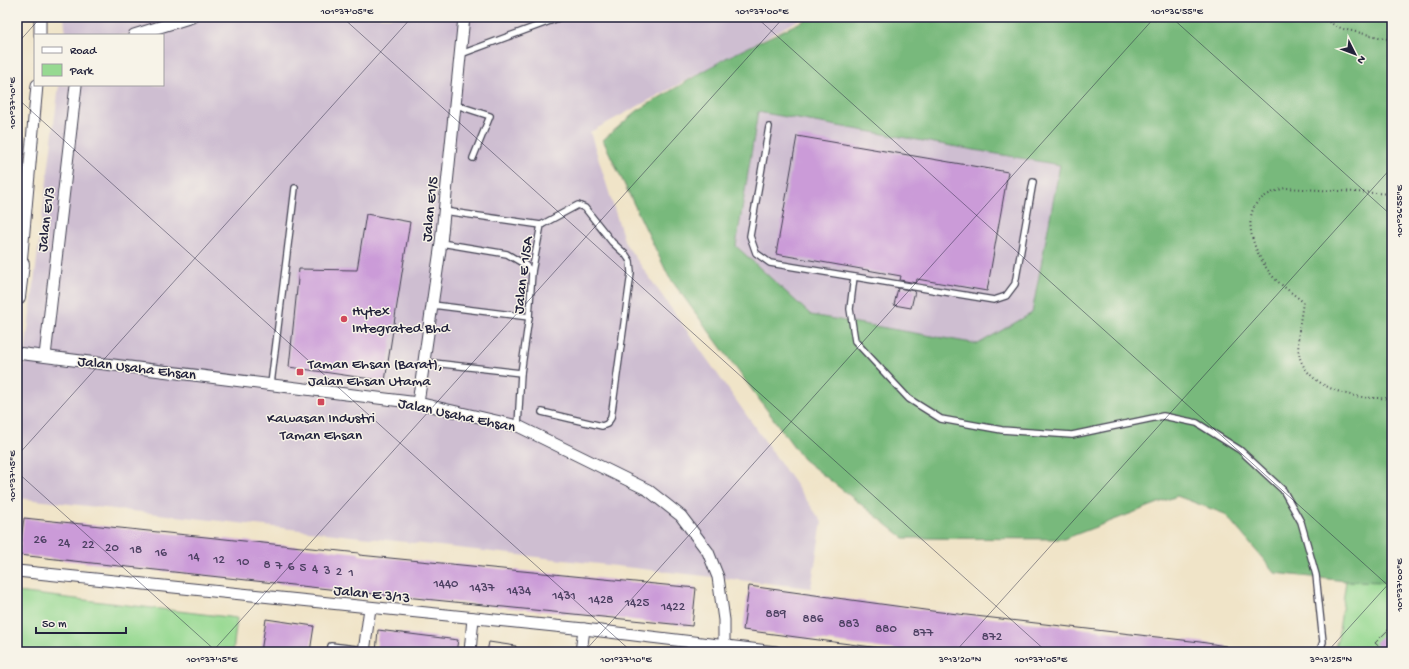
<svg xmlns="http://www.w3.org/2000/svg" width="1409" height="669" font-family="'Gochi Hand',sans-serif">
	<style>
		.industrial { fill: #cebed1 }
		.green { fill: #96d991; stroke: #5c7e66 }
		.forest { fill: #78b97b; stroke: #4d6e5b; fill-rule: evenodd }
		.building { fill: #cb9bd8 }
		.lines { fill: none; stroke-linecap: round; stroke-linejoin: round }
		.lane-casing { stroke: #413f50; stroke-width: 8 }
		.street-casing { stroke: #413f50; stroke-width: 13 }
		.secondary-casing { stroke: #413f50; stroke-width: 18 }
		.path { stroke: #413f50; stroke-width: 2; stroke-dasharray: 1 3; stroke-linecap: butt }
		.lane { stroke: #fff; stroke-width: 5.5 }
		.street { stroke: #fff; stroke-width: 11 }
		.secondary { stroke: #fff; stroke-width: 16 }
		.ticks { fill: none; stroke: #22223b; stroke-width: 1; stroke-opacity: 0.45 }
		.poi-dot { fill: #d1495b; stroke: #f7f3e8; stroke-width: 1.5 }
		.labels { text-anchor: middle; stroke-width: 3; stroke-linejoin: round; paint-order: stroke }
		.number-label { font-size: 13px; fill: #4c4062 }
		.street-label { font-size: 15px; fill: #22223b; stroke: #f7f3e8 }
		.poi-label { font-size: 15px; fill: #22223b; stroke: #f7f3e8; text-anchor: start }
		.neatline { fill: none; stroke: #22223b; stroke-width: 1.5 }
		.ticks-label { font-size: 10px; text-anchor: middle; fill: #22223b }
	</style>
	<rect width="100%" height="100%" fill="#f7f3e8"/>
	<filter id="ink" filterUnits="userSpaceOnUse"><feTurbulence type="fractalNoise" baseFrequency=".025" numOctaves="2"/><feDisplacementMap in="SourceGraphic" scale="8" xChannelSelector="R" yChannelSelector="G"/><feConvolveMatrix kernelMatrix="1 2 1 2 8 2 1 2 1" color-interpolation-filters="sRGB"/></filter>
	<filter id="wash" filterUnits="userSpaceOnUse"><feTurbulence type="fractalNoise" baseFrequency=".012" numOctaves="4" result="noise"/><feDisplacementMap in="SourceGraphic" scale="16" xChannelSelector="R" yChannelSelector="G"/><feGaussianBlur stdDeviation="0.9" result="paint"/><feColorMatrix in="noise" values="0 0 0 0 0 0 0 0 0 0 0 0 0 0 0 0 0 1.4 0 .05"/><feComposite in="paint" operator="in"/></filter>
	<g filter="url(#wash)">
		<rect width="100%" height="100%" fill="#f0e4c8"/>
		<g class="industrial">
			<path d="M64,17H804L590,132L625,243L822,522L811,588L17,498V417L59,85H163V35H66Z"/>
			<path d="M758,112L1060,165L1032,313L978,344L811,315L736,246Z"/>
		</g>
		<g class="green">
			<path d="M1346,581L1392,582V652H1333L1338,638Z"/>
			<path d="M17,592L237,618L233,652H17Z"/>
		</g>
		<path class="forest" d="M811,17H1392V582L1346,581L1275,573L1225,514L1177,496L1064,539L904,538L803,459L669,277L603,140L637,111L726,58ZM758,112L1060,165L1032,313L978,344L811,315L736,246Z"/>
		<g id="blocks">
			<g class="building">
				<path d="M797,136L1008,172L987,291L917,279L916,283L900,280L901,276L776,254Z"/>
				<path d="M366,214L410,222L385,381L289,367L299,269L357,270Z"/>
				<path d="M898,288L915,291L911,308L894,305Z"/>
				<path d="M24,518L359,553V555L696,588L692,626L365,593L19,555Z"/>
				<path d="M749,586L932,611L1200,642L1226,646L1225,652H910L743,630Z"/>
				<path d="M266,619L314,626L310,652H261Z"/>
				<path d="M1392,626V646L1385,652L1375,643Z"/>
				<path d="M378,630L458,640L456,652H376Z"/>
				<path d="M489,642L516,646L515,652H487Z"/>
			</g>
		</g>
	</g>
	<g filter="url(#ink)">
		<use href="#blocks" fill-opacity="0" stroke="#413f50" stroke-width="1"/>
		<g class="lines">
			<g class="lane-casing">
				<g id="lane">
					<path d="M461,54L561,17"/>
					<path d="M456,105L490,116L473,158"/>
					<path d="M769,127L750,236L756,253L770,263L994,300L1006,296L1015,284L1033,182"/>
					<path d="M444,211L541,225"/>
					<path d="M541,225L578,205L585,208L612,242L626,255L630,261L631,273L611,418L607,424L602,426L542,412"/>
					<path d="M441,243L507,254L524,264L532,272"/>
					<path d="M854,277L850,309L855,341L909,399L941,419L1002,430L1072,435L1163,416L1197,423L1240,450L1283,490L1301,522L1316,575L1323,642L1319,652"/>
					<path d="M433,305L529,317"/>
					<path d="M425,362L521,373"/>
					<path d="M271,384L295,188"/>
					<path d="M518,426L521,373L529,317L532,272L541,225"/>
					<path d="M330,652L331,646L364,650"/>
				</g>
			</g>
			<g class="street-casing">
				<g id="street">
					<path d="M40,17V35"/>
					<path d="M134,35L192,17"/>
					<path d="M21,264L37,85"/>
					<path d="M17,353L418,403L518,426L648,490L681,516L708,552L718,577L724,620V647"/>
					<path d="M45,356L76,85"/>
					<path d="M418,403L441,243L464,17"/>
					<path d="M17,571L584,629L776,652"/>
					<path d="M364,652L370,608"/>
					<path d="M470,652L473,618"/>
					<path d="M581,652L584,629"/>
				</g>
			</g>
			<g class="secondary-casing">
				<g id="secondary">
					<path d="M17,263L21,264L17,297"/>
					<path d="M723,652L724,647"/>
				</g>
			</g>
			<g class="path">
				<path d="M1318,17L1343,29L1392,40"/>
				<path d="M1392,194L1285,188C1275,191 1260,196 1254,207C1244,228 1257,256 1270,273C1278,284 1293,293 1303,302C1301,319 1294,348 1302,363C1314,388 1351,398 1377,398C1382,398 1387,399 1392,397"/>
			</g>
			<use href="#lane" class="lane"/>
			<use href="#street" class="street"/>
			<use href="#secondary" class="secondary"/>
		</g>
	</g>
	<path class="ticks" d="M342,17L1047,652M756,17L1392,589M1171,17L1392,216M17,44L41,17M17,98L632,652M17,456L412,17M17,472L217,652M212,652L784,17M584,652L1155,17M955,652L1392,167M1327,652L1392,580"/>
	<g class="poi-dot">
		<circle cx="344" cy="319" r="4"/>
		<rect x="296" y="368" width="8" height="8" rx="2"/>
		<rect x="317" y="398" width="8" height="8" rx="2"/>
	</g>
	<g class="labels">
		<g class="number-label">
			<text x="40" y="543">26</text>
			<text x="64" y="546">24</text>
			<text x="88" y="548">22</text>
			<text x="112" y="551">20</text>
			<text x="136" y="553">18</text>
			<text x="161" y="556">16</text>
			<text x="194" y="560">14</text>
			<text x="219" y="563">12</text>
			<text x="243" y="565">10</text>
			<text x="267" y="568">8</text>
			<text x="279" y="569">7</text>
			<text x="291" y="570">6</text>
			<text x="303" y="571">5</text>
			<text x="315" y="572">4</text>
			<text x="327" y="574">3</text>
			<text x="339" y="575">2</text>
			<text x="351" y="576">1</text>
			<text x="446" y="587">1440</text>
			<text x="482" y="591">1437</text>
			<text x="519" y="594">1434</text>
			<text x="564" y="599">1431</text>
			<text x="601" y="603">1428</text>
			<text x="637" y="606">1425</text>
			<text x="673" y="610">1422</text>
			<text x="776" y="617">889</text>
			<text x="813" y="622">886</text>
			<text x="849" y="627">883</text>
			<text x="886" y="632">880</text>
			<text x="923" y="636">877</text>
			<text x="992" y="640">872</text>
		</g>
		<g class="street-label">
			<text transform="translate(429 209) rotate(-84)" y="5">Jalan E1/5</text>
			<text transform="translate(45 219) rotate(-83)" y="5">Jalan E1/3</text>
			<text transform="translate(522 275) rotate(-83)" y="5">Jalan E 1/5A</text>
			<text transform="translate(137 367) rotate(7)" y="5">Jalan Usaha Ehsan</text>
			<text transform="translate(457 414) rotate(12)" y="5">Jalan Usaha Ehsan</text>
			<text transform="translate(372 593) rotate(6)" y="5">Jalan E 3/13</text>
		</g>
		<g class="poi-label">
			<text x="352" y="315">Hytex<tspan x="352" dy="17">Integrated Bhd</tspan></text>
			<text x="308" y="368">Taman Ehsan (Barat),<tspan x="308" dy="17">Jalan Ehsan Utama</tspan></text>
			<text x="321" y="422" text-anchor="middle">Kawasan Industri<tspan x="321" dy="17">Taman Ehsan</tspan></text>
		</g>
	</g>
	<rect width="1409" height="669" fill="none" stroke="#f7f3e8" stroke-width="44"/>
	<rect x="34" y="34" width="130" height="52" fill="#f7f3e8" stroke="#a29fa3"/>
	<rect x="42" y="47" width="20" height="6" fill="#ffffff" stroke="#a29fa3"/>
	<text x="70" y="54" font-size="12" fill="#22223b">Road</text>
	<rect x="42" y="64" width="20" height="12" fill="#96d991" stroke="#a29fa3"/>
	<text x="70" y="74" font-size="12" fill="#22223b">Park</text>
	<g transform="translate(1355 54) rotate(132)" stroke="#f7f3e8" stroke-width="3" paint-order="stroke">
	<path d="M0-3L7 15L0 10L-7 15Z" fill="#22223b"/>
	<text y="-6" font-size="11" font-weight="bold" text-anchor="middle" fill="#22223b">N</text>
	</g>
	<path d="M36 627v6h90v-6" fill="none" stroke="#22223b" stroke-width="2"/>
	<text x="42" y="627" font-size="12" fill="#22223b" stroke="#f7f3e8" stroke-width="3" paint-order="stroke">50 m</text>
	<rect x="22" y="22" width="1365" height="625" class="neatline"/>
	<g class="ticks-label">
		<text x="347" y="14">101°37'05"E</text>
		<text x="762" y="14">101°37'00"E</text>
		<text x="1177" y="14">101°36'55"E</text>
		<text transform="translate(11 103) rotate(-90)" y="4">101°37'10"E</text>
		<text transform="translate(1398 211) rotate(-90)" y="4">101°36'55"E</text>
		<text transform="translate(11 476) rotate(-90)" y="4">101°37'15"E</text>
		<text transform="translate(1398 585) rotate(-90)" y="4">101°37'00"E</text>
		<text x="212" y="662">101°37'15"E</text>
		<text x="626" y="662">101°37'10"E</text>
		<text x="960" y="662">3°13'20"N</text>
		<text x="1041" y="662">101°37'05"E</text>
		<text x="1331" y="662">3°13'25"N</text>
	</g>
</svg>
